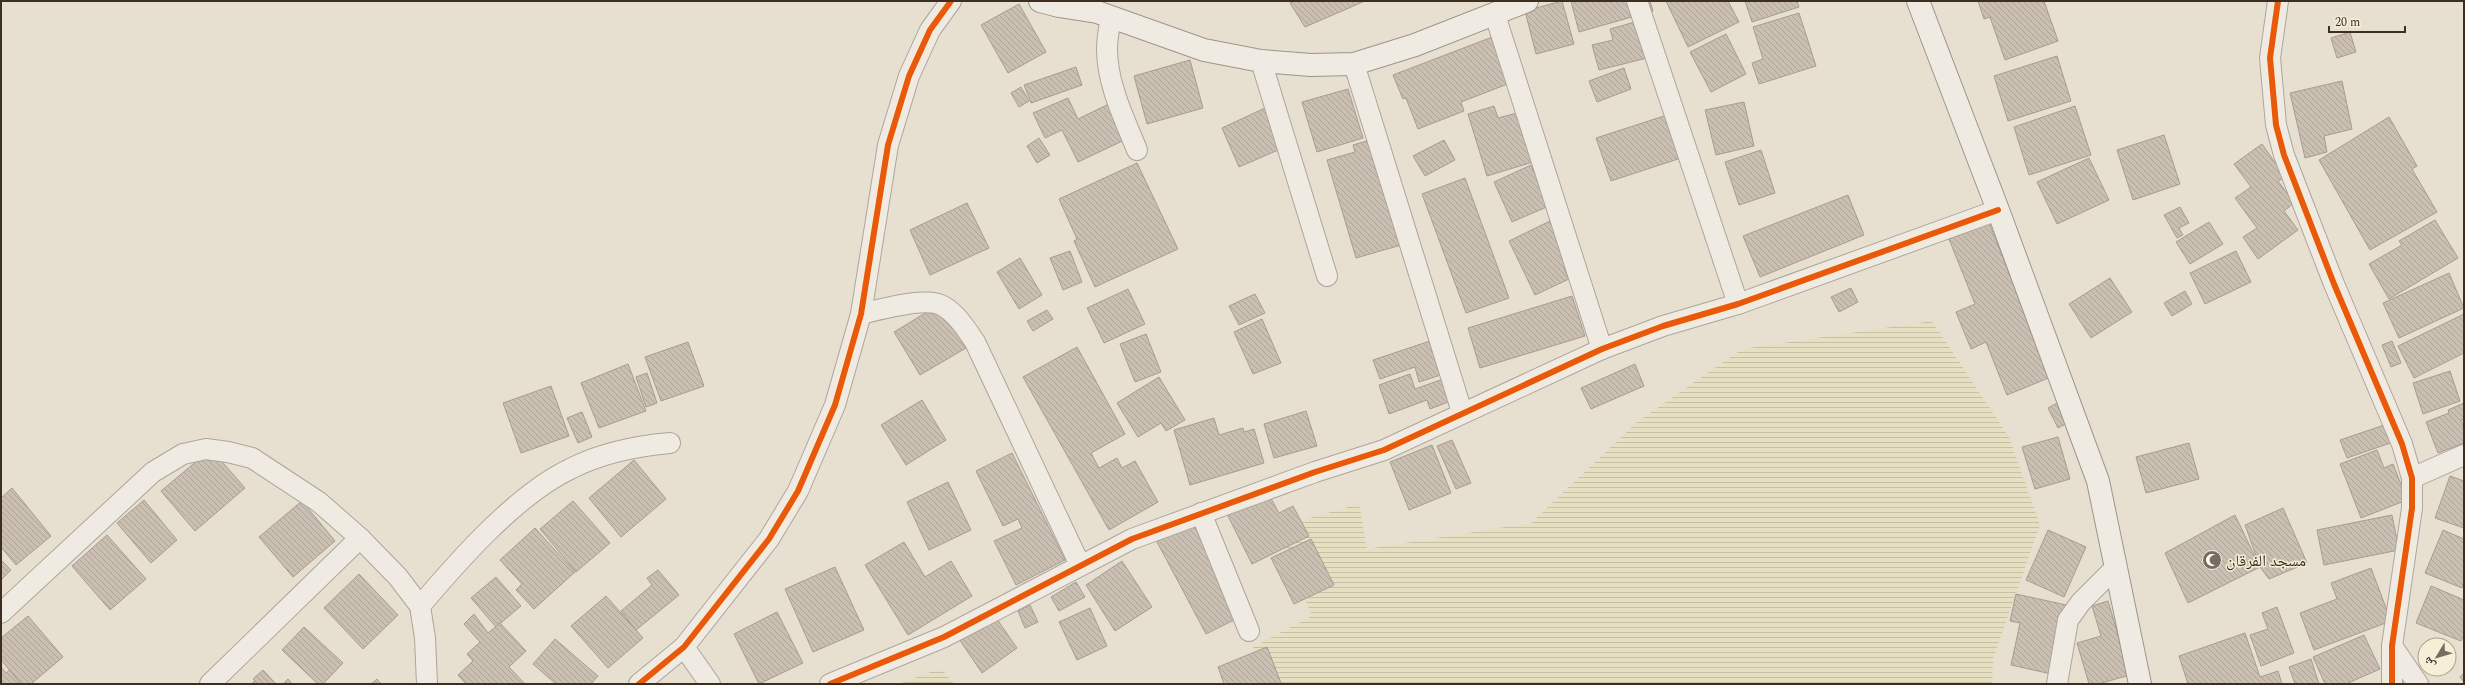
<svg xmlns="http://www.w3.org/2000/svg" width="2465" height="685" font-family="Spectral,'Noto Naskh Arabic',serif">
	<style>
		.farmland { fill: url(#farmland-rules) }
		.building { fill: url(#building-back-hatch); stroke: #a89c90 }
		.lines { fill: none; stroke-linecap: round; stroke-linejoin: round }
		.minor-casing { stroke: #ada599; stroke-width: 22 }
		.secondary-casing { stroke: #9c958a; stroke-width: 24 }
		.minor { stroke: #efebe3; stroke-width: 20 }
		.secondary { stroke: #efebe3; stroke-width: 22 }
		.cycleway-casing { stroke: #f7eed8; stroke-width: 8 }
		.cycleway { stroke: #e8590c; stroke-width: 6 }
		.labels { text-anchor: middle; stroke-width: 3; stroke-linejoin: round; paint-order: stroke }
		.poi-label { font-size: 16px; fill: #3d2e20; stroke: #f7eed8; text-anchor: start }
	</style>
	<defs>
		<pattern id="farmland-rules" width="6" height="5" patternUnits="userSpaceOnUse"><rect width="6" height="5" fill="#e6dfc2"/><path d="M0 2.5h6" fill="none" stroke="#c6c0a6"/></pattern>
		<pattern id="building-back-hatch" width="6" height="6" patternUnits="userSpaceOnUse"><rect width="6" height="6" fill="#cbbfb2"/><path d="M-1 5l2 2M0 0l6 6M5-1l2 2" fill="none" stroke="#afa499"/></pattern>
	</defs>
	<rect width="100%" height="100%" fill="#e7e0d1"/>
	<g class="farmland">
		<path d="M1932,321L2009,437L2040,525L1993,659L1992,684H1264L1253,647L1312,616L1275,528L1359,504L1367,549L1531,523L1637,422L1742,349Z"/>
		<path d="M941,668L954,684H899Z"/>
	</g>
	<g class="building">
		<path d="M1295,1H1365L1305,27L1290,3Z"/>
		<path d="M1562,1L1574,44L1536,54L1525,11Z"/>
		<path d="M1571,1H1650L1653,11L1579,32Z"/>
		<path d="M1666,1H1728L1739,22L1688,47Z"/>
		<path d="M1745,1H1797L1799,7L1752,22Z"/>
		<path d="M1978,1H2044L2058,41L2005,60L1990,17L1984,19Z"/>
		<path d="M1019,4L1046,52L1008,73L981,25Z"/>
		<path d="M1799,13L1816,66L1759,84L1752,63L1763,59L1753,27Z"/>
		<path d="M1642,20L1651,57L1599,70L1592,45L1613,40L1610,29Z"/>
		<path d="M2350,32L2356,52L2337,58L2331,38Z"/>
		<path d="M1500,34L1518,80L1461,102L1464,111L1418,129L1406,98L1403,99L1393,75Z"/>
		<path d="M1726,34L1746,74L1711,92L1690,52Z"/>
		<path d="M2057,56L2071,101L2008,121L1994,76Z"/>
		<path d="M1190,60L1203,108L1147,124L1134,76Z"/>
		<path d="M1076,67L1082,85L1031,103L1024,85Z"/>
		<path d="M1624,68L1631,89L1597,102L1589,81Z"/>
		<path d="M2342,81L2352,129L2324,136L2327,152L2305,158L2290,93Z"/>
		<path d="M1021,87L1029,101L1019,107L1011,93Z"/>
		<path d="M1348,89L1363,138L1317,152L1302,102Z"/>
		<path d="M1068,98L1078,119L1115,101L1131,137L1078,162L1062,130L1045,138L1033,113Z"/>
		<path d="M1744,102L1754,146L1716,155L1705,110Z"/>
		<path d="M1494,106L1498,118L1517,113L1533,162L1487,176L1468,114Z"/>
		<path d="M2075,106L2091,155L2029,175L2014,127Z"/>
		<path d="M1267,107L1285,147L1239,167L1222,128Z"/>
		<path d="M1667,115L1681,158L1611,181L1596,138Z"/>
		<path d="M2389,117L2417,166L2412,169L2437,212L2370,250L2319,160Z"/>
		<path d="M2164,135L2180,184L2133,200L2117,150Z"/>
		<path d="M1039,138L1050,155L1037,163L1027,146Z"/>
		<path d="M1370,140L1401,245L1356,258L1327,160L1355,152L1353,145Z"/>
		<path d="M1444,140L1455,160L1425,176L1413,156Z"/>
		<path d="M2262,144L2285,177L2278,181L2294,203L2284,211L2298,230L2258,259L2243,237L2257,228L2235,198L2251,187L2234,164Z"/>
		<path d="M1761,150L1775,193L1739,205L1725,162Z"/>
		<path d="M2089,158L2109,200L2057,224L2037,182Z"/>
		<path d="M1137,163L1178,249L1095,287L1074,241L1077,239L1059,199Z"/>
		<path d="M1531,165L1549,206L1512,222L1494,182Z"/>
		<path d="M1465,178L1509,298L1466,313L1422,194Z"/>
		<path d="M1848,195L1864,235L1760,277L1743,236Z"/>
		<path d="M967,203L989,248L930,275L910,230Z"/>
		<path d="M2180,207L2189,223L2179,228L2183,235L2177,238L2164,215Z"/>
		<path d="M1552,220L1573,264L1564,268L1569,279L1535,295L1509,241Z"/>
		<path d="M2435,220L2458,258L2389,299L2369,264L2402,245L2399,241Z"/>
		<path d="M2209,222L2223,244L2190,264L2176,242Z"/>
		<path d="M1989,223L2051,377L2007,395L1986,342L1971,349L1956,312L1975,304L1949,239Z"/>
		<path d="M1070,251L1082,282L1063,290L1050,258Z"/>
		<path d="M2236,251L2251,282L2205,304L2190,273Z"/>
		<path d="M1020,258L1042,295L1019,309L997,272Z"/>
		<path d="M2449,273L2464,308L2399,338L2383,303Z"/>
		<path d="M2110,278L2132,312L2091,338L2069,304Z"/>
		<path d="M1851,288L1858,302L1839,312L1831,297Z"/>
		<path d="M1128,289L1145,324L1104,343L1087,308Z"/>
		<path d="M2185,291L2192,304L2172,316L2164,303Z"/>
		<path d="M1255,294L1265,313L1239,325L1229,306Z"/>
		<path d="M1572,296L1585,336L1480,368L1468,328Z"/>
		<path d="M940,304L966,348L920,375L894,332Z"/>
		<path d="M1047,310L1053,319L1033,331L1027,321Z"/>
		<path d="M2464,314V353L2414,378L2398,346Z"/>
		<path d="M1262,319L1281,363L1253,374L1234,332Z"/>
		<path d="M1146,334L1161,372L1135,382L1120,344Z"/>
		<path d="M1433,340L1444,374L1419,382L1415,367L1380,379L1373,360Z"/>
		<path d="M2392,341L2401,363L2391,367L2382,345Z"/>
		<path d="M688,342L704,386L661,401L645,357Z"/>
		<path d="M1077,347L1125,434L1091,453L1099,468L1117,458L1122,468L1135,461L1158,502L1109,530L1023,377Z"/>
		<path d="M628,364L646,411L599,428L581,383Z"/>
		<path d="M1635,364L1644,386L1591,409L1581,388Z"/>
		<path d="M2450,371L2460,401L2423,414L2413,383Z"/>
		<path d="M647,373L657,403L646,407L636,377Z"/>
		<path d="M1410,374L1415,389L1443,379L1451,401L1430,409L1427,400L1389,414L1379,385Z"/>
		<path d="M1159,377L1185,420L1166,431L1161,423L1138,437L1117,403Z"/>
		<path d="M551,386L569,436L521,453L503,403Z"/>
		<path d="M922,400L946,440L906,465L881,425Z"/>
		<path d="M2059,402L2069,422L2058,428L2048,408Z"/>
		<path d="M2464,403V419L2461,420L2464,429V443L2438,453L2426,422L2449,413L2448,410Z"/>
		<path d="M1306,411L1317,446L1274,458L1264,424Z"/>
		<path d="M582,412L592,437L578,443L567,418Z"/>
		<path d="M1214,418L1219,435L1243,428L1244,432L1254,429L1264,463L1190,485L1174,430Z"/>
		<path d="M2396,421L2402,439L2347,458L2340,440Z"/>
		<path d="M2058,437L2070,479L2035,489L2022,447Z"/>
		<path d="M1452,440L1471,483L1456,489L1437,446Z"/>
		<path d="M2189,443L2199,479L2146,493L2136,457Z"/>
		<path d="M1432,445L1451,493L1409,510L1390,462Z"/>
		<path d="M211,449L245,488L195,531L161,491Z"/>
		<path d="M2377,450L2384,468L2393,464L2407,500L2361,518L2340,464Z"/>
		<path d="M1012,453L1065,560L1016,585L994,541L1022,528L1018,519L1003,526L976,471Z"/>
		<path d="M634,460L666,499L621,537L589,498Z"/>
		<path d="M2450,476L2464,481V528L2435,518Z"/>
		<path d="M948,482L971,530L929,550L907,502Z"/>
		<path d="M12,488L51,536L16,565L1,547V498Z"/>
		<path d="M1268,493L1279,513L1293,506L1309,536L1252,564L1227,514Z"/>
		<path d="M144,500L177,540L151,563L117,523Z"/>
		<path d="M302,501L335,541L293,577L259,537Z"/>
		<path d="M573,501L610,543L576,572L540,529Z"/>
		<path d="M2283,508L2307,563L2269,579L2260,567L2245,525Z"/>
		<path d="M2235,515L2260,567L2188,603L2165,553Z"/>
		<path d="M2392,515L2399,550L2324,565L2317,530Z"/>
		<path d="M1198,518L1248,613L1206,634L1156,540Z"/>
		<path d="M535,528L575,572L534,609L516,590L522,584L500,560Z"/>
		<path d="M2048,530L2086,547L2064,597L2026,580Z"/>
		<path d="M2443,530L2464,539V583L2462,588L2425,573Z"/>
		<path d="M107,535L146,579L110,610L72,566Z"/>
		<path d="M1311,539L1334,585L1294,604L1271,558Z"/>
		<path d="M904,542L925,577L951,561L972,596L908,635L865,565Z"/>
		<path d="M1,560L11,570L1,580Z"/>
		<path d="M1122,561L1152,607L1115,631L1086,585Z"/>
		<path d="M835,567L864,630L813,652L785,589Z"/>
		<path d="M2371,568L2391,621L2314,650L2300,613L2337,599L2331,583Z"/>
		<path d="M658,570L679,595L636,630L621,611L652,585L647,578Z"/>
		<path d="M359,574L398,615L363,649L324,608Z"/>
		<path d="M496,577L521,606L496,627L471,598Z"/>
		<path d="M1076,582L1085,597L1059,611L1051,597Z"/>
		<path d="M2431,586L2464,600V635L2461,641L2416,623Z"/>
		<path d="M2016,594L2071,606L2056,675L2011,665L2020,623L2010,621Z"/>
		<path d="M606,596L643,638L608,668L571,626Z"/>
		<path d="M2108,601L2130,675L2098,684H2089L2077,643L2101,636L2092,606Z"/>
		<path d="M1030,605L1038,622L1025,628L1018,611Z"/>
		<path d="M2277,607L2294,653L2261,666L2250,635L2268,629L2262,613Z"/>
		<path d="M1090,608L1107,646L1077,660L1059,622Z"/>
		<path d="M777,612L803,663L759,684L734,634Z"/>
		<path d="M474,614L488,633L500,623L526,651L509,667L525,684H466L458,675L473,661L467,654L480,642L464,624Z"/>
		<path d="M994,615L1017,648L982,673L959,639Z"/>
		<path d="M28,616L63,657L31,684H21L1,660V638Z"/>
		<path d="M304,627L343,663L323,684H318L282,650Z"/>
		<path d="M2245,633L2260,677L2278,671L2282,684H2188L2179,656Z"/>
		<path d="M2364,635L2380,669L2346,684H2325L2313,657Z"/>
		<path d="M555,639L598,676L591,684H556L533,664Z"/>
		<path d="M1267,647L1281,683L1224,684L1218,667Z"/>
		<path d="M2311,659L2319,684H2295L2289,667Z"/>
		<path d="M1,667L6,673L10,670L21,684H1Z"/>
		<path d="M263,670L276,684H251L255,681L253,679Z"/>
		<path d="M2464,673V682L2460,677Z"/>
		<path d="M288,679L292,684H283Z"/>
		<path d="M377,679L381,684H371Z"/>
	</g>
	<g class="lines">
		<g class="minor-casing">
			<g id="minor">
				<path d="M1637,1L1738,304"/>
				<path d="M2278,1L2270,58L2276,125L2284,155L2334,284L2402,444L2412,478V508L2392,646V684"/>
				<path d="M1495,15L1602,349"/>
				<path d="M1111,18C1109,28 1107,38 1107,49C1107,84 1124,118 1137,150"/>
				<path d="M1261,61L1327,276"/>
				<path d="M1354,64L1462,412"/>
				<path d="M861,314C878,310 927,296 943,306C957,314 966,329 975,342L1080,565"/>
				<path d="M2412,478L2464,455"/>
				<path d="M1201,513L1249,631"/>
				<path d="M420,606C459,560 516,495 570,469C601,453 636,446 670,443"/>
				<path d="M1,613L153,472L183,454L206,449L228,452L252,458L319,502L360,538L398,577L420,606L425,638L427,684"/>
				<path d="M2392,646L2418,684"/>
				<path d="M684,647L710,684"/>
				<path d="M210,684L360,538"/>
				<path d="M639,684L684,647L769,539L798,491L835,405L861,314L888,145L909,76L930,30L951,1"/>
				<path d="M830,684L944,637L1132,539L1315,472L1384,450L1602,349L1663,326L1738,304L1998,210"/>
				<path d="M2057,684L2068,620L2081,602L2116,567"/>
			</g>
		</g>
		<g class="secondary-casing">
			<g id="secondary">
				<path d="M1040,1L1059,6L1097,12L1204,50L1261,61L1311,65L1354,64L1415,45L1527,1"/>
				<path d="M1918,1L1998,210L2098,481L2140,684"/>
			</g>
		</g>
		<use href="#minor" class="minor"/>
		<use href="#secondary" class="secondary"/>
		<g class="cycleway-casing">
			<g id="cycleway">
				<path d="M2278,1L2270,58L2276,125L2284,155L2334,284L2402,444L2412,478V508L2392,646V684"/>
				<path d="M639,684L684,647L769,539L798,491L835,405L861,314L888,145L909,76L930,30L951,1"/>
				<path d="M830,684L944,637L1132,539L1315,472L1384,450L1602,349L1663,326L1738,304L1998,210"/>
			</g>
		</g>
		<use href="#cycleway" class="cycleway"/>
	</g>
	<defs>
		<g id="mosque-disc" transform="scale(1)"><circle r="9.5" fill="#786c5e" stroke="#f7eed8"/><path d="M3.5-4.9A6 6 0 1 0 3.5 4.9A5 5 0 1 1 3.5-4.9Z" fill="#fff"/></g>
	</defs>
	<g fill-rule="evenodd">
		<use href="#mosque-disc" x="2212" y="560"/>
	</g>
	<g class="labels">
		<g class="poi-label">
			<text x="2226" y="566">مسجد الفرقان</text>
		</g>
	</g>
	<rect width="2465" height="685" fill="none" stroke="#3d2e20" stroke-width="4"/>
	<g transform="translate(2437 657) rotate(232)"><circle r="19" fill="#f7eed8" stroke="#ada18e"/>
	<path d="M0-3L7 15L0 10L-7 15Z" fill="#786c5e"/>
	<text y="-6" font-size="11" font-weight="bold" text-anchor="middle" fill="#3d2e20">ش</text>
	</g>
	<path d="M2329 26v6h76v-6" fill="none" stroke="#3d2e20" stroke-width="2"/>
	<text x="2335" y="26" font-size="12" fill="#3d2e20" stroke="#f7eed8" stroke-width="3" paint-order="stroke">20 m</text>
</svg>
